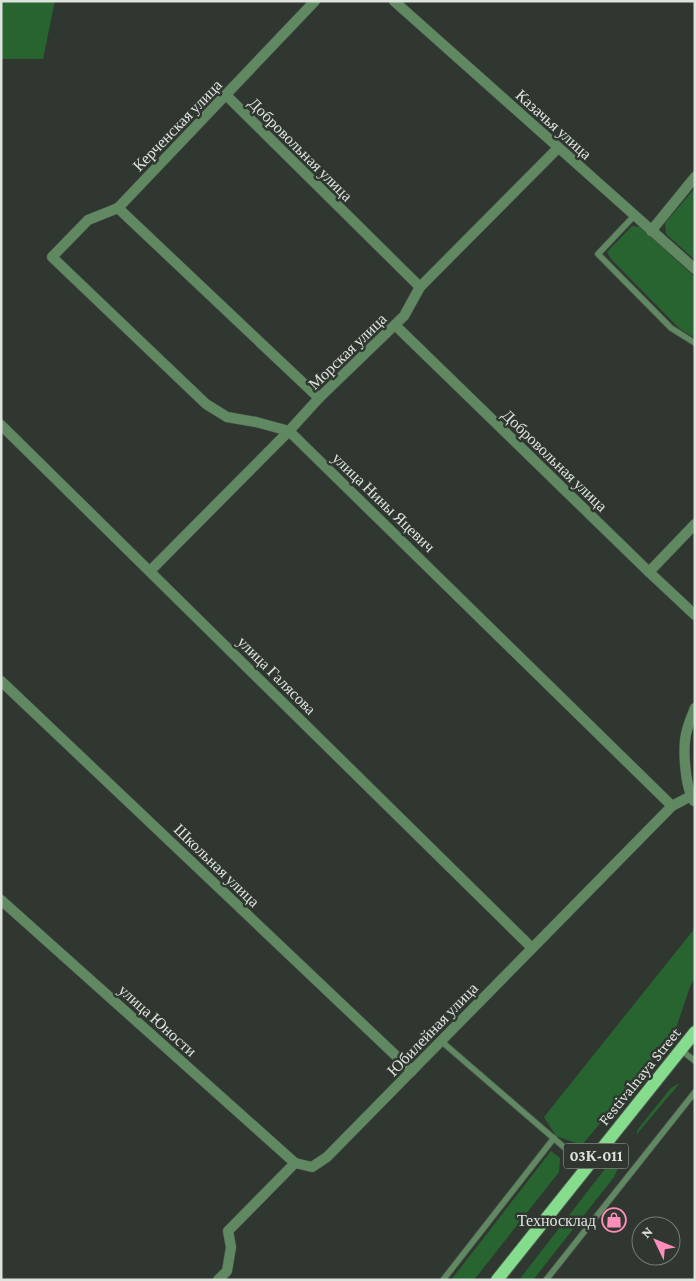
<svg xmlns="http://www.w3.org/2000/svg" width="696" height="1281" font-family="'Crimson Pro',serif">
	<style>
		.green { fill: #276430 }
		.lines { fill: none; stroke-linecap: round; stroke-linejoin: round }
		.lane-casing { stroke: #4b534c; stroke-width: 7 }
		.street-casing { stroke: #4b534c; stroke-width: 11 }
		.primary-casing { stroke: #4b534c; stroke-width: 14 }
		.lane { stroke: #608962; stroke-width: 5.5 }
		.street { stroke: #608962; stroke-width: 10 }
		.primary { stroke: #84dc8c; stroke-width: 12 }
		.labels { text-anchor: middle; stroke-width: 5; stroke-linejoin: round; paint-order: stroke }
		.shield { fill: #2f3730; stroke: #aaafaa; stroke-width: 1 }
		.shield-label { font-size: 15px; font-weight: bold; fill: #dee3de }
		.street-label { font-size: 16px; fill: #dee3de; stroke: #2f3730 }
		.poi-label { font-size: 16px; fill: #dee3de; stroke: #2f3730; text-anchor: end }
	</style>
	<rect width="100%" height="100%" fill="#2f3730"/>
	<g class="green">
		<path d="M1,1H55L43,59H1Z"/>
		<path d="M695,188V260L666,234L665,223Z"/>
		<path d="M632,226L640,227L695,277V338L680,329L611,259L607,252Z"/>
		<path d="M695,928V979L691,984L674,1034L582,1145L556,1136L544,1117Z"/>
		<path d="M680,1083L636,1135L638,1129L671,1088Z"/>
		<path d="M551,1151L560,1158L559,1172L474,1280H451Z"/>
		<path d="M623,1157L614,1177L533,1280H519L611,1161Z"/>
	</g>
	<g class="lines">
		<g class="lane-casing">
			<g id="lane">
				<path d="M634,216L598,254L671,328L695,343"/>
				<path d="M441,1041L587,1167"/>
				<path d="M681,1050L695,1061"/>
				<path d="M443,1280L554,1138"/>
				<path d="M546,1280L695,1092"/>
			</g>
		</g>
		<g class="street-casing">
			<g id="street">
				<path d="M315,1L118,208L88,220L52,257L206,404L227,417L256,422L289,431L672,806"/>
				<path d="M394,1L695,269"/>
				<path d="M226,95L420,287"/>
				<path d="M118,208L319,398"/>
				<path d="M651,231L695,177"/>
				<path d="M395,325L649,572L695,615"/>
				<path d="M1,425L532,948"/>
				<path d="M150,571L289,431L319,398L404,316L420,287L558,148"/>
				<path d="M649,572L695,524"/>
				<path d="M1,681L412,1071"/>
				<path d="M694,801C685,787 682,747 687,730C689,723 692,715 695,708"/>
				<path d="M1,900L295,1163L312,1167L327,1157L672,806L691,796"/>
				<path d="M218,1280L227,1271L231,1247L228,1231L295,1163"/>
			</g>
		</g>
		<g class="primary-casing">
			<path id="primary" d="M497,1280L695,1032"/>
		</g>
		<use href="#lane" class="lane"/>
		<use href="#street" class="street"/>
		<use href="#primary" class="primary"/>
	</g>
	<defs>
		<g id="shop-ring" transform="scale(1.25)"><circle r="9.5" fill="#2f3730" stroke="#ff8eba" stroke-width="1.5"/><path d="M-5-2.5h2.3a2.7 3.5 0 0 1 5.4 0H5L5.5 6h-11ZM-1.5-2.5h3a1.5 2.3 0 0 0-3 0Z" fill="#ff8eba"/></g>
	</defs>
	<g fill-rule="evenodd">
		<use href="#shop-ring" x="614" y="1220"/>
	</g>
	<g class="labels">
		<rect class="shield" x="563.5" y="1143.5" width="65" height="25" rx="4"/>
		<g class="shield-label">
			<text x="596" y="1161">03К-011</text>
		</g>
		<g class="street-label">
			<text transform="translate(554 124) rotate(42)" y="6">Казачья улица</text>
			<text transform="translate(177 125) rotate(-46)" y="6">Керченская улица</text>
			<text transform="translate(301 149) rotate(45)" y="6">Добровольная улица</text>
			<text transform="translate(347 351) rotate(-44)" y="6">Морская улица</text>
			<text transform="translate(555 460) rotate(44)" y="6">Добровольная улица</text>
			<text transform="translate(384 502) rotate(44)" y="6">улица Нины Яцевич</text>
			<text transform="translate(277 675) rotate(45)" y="6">улица Галясова</text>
			<text transform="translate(217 865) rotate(44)" y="6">Школьная улица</text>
			<text transform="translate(158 1020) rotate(42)" y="6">улица Юности</text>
			<text transform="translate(432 1029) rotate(-46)" y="6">Юбилейная улица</text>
			<text transform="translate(639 1076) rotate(-51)" y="6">Festivalnaya Street</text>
		</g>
		<g class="poi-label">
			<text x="596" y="1226">Техносклад</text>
		</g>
	</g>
	<rect width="696" height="1281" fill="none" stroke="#dee3de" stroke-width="5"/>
	<g transform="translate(656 1241) rotate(313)"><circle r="24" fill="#2f3730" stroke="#757c76"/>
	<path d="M0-4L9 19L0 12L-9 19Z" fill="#ff8eba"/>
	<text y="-8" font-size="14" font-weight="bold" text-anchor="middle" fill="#dee3de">N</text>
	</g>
</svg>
